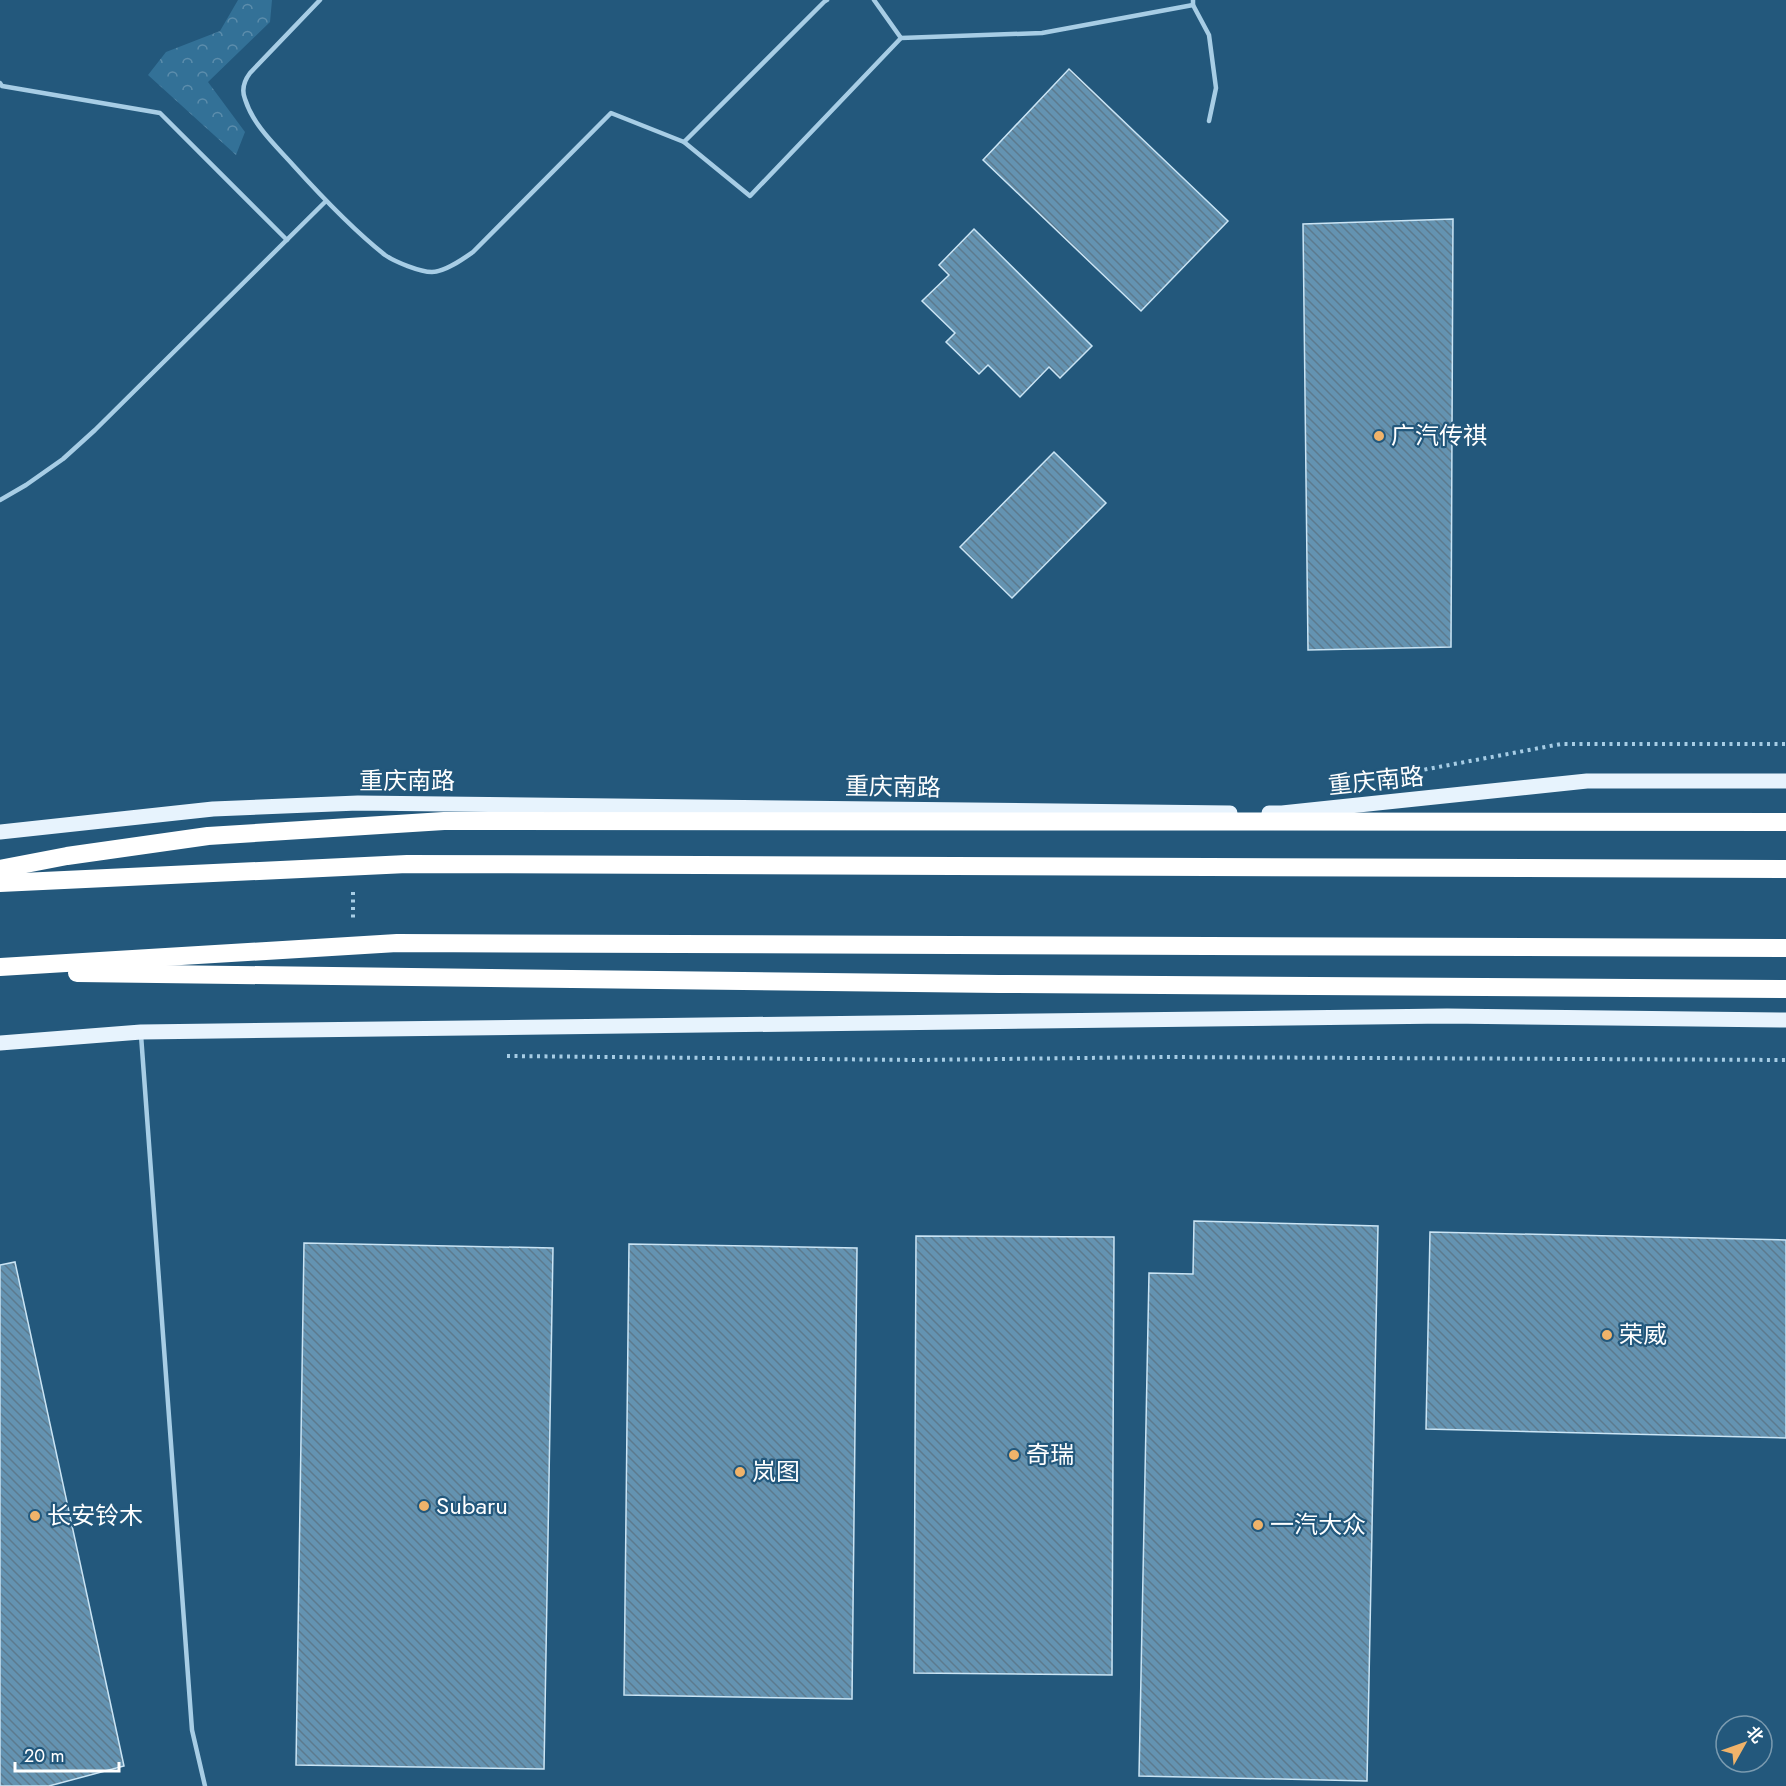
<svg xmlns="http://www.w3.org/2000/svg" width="1786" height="1786" font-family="Jost,'Noto Sans SC',sans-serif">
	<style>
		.forest { fill: url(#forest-crowns) }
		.building { fill: url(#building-back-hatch); stroke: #cae4f4; stroke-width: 1.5 }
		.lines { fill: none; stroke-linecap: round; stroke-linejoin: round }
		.path { stroke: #a7cde5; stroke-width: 4; stroke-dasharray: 3 4.5; stroke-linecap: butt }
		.lane { stroke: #a7cde5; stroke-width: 4.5 }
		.primary { stroke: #e7f3fd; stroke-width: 15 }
		.highway-bridge { stroke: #fff; stroke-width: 18 }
		.poi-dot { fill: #f0b36a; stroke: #23587c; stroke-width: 2 }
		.labels { text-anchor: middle; stroke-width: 4.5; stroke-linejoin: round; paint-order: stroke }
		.poi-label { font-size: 24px; fill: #fff; stroke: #23587c; text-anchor: start }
		.street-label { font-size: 24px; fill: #fff; stroke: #23587c }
	</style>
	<defs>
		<pattern id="forest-crowns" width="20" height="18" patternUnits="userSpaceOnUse" patternTransform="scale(1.5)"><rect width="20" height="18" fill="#337197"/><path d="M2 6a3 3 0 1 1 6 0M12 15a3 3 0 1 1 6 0" fill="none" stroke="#5c8dac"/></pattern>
		<pattern id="building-back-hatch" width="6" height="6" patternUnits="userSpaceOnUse" patternTransform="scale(1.5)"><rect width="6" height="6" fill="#6493b1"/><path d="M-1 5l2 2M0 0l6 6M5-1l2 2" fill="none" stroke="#5c7a8e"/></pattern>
	</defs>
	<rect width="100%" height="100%" fill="#23587c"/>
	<path class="forest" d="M238,0H272L270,22L208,82L245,132L236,155L148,75L166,52L220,31Z"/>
	<g class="building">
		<path d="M1069,69L1228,221L1141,311L983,160Z"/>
		<path d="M1453,219L1451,647L1308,650L1303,224Z"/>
		<path d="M974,229L1092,346L1060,378L1049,367L1020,397L988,365L979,374L946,342L955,333L922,301L949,275L939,265Z"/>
		<path d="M1054,452L1106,503L1012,598L960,547Z"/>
		<path d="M1194,1221L1378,1226L1367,1781L1139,1776L1149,1273L1193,1274Z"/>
		<path d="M1430,1232L1786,1240V1438L1426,1429Z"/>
		<path d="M916,1236L1114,1237L1112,1675L914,1673Z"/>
		<path d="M304,1243L553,1248L544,1769L296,1765Z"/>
		<path d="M629,1244L857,1248L852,1699L624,1695Z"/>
		<path d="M15,1262L124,1766L49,1786H0V1265Z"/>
	</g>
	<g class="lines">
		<g class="path">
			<path d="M1417,771L1561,744H1786"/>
			<path d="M353,892V921"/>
			<path d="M507,1056L918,1060L1166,1057L1786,1060"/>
		</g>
		<g class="lane">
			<path d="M320,0L250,73C244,81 241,89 245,99C253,125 275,145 293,165C321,196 352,229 385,255C395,262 420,272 432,272C445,272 463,259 473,252L611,113L684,142L824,2L827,0"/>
			<path d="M1193,0V5L1209,35L1216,88L1209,121"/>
			<path d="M901,38L1042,33L1193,5"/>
			<path d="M0,83L2,86L160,113L287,240"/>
			<path d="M684,142L750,196L901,38L874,0"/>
			<path d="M0,500L26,485L63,459L95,430L326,201"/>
			<path d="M141,1035L192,1730L205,1786"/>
		</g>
		<g class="primary">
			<path d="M1269,813H1282L1587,781H1786"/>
			<path d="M0,832L213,809L358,803L1230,813"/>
			<path d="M0,1043L141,1032L1447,1016L1786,1020"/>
		</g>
		<g class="highway-bridge">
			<path d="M0,869L67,856L208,836L444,821L1786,822"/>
			<path d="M0,883L407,864L1786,869"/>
			<path d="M0,967L397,943L1786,948"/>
			<path d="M77,973L999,984L1786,989"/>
		</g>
	</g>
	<g class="poi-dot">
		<circle cx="1379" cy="436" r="6"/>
		<circle cx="1607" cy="1335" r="6"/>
		<circle cx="1014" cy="1455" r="6"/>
		<circle cx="740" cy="1472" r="6"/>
		<circle cx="424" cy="1506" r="6"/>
		<circle cx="35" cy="1516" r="6"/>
		<circle cx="1258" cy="1525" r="6"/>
	</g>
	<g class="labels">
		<g class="poi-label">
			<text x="1391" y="444">广汽传祺</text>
			<text x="1619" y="1343">荣威</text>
			<text x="1026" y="1463">奇瑞</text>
			<text x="752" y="1480">岚图</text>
			<text x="436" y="1514">Subaru</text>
			<text x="47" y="1524">长安铃木</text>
			<text x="1270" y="1533">一汽大众</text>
		</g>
		<g class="street-label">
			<text x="407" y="789">重庆南路</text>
			<text transform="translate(1376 781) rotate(-6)" y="8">重庆南路</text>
			<text transform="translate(893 787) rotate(1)" y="8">重庆南路</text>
		</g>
	</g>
	<g transform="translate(1744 1744) rotate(50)"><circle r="28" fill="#23587c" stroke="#7b9bb0" stroke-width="1.5"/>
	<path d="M0-4.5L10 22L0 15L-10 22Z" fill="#f0b36a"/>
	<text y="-9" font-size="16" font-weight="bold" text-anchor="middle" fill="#ffffff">北</text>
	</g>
	<path d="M15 1762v9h104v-9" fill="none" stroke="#ffffff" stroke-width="3"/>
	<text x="24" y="1762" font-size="18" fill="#ffffff" stroke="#23587c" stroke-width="4.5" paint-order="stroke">20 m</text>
</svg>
